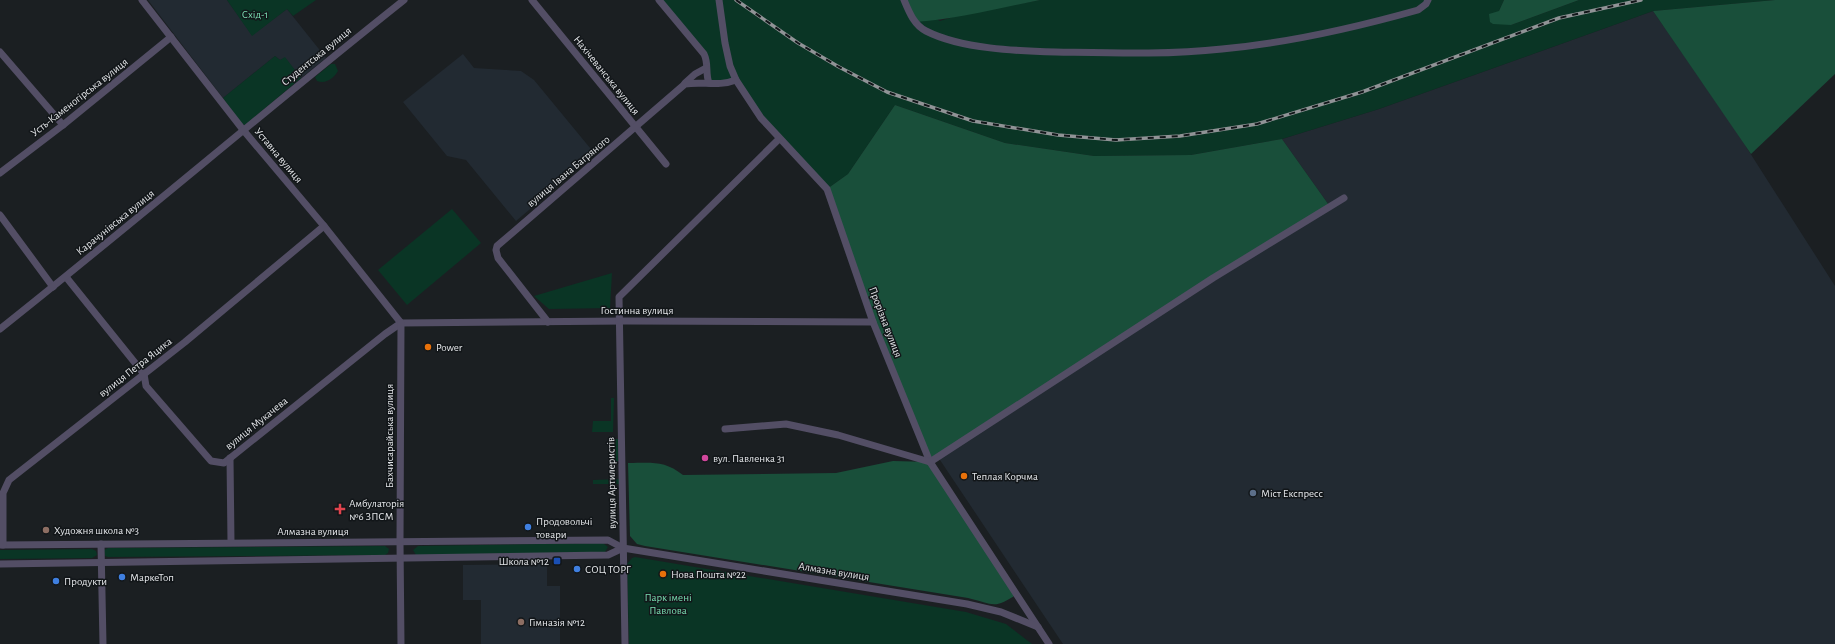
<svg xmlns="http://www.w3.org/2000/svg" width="1835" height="644" font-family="'Alegreya Sans',sans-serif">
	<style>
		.built { fill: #222a32 }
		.green { fill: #0a3525 }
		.forest { fill: #194f3a }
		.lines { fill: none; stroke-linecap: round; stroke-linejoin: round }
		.minor { stroke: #534e65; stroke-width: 7 }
		.rail-casing { stroke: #909396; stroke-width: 3.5 }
		.rail { stroke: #121619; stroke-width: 2; stroke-dasharray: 6; stroke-linecap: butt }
		.food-dot { fill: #e8710a; stroke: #121619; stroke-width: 1.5 }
		.hotel-dot { fill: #d1479c; stroke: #121619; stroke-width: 1.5 }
		.service-dot { fill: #5c6f8a; stroke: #121619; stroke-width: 1.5 }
		.health-dot { fill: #e0444e; stroke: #121619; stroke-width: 1.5 }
		.shop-dot { fill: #3f7fe0; stroke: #121619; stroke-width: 1.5 }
		.education-dot { fill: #8d6e63; stroke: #121619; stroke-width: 1.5 }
		.transit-dot { fill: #1a4fb4; stroke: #121619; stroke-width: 1.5 }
		.labels { text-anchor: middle; stroke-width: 3; stroke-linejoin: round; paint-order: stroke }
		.park-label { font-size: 11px; fill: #78ddb1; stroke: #121619 }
		.street-label { font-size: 11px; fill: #e4e6e9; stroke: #121619 }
		.poi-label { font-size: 11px; fill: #e4e6e9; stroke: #121619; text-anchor: start }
	</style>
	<rect width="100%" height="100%" fill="#1b1f22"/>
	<g class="built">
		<path d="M148,0H227L252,35L287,9L326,58L301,78L285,58L280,60L275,56L223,98Z"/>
		<path d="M1653,11L1736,131L1835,286V644H1063L938,457L1213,278L1331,208L1282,139L1379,109Z"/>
		<path d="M463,54L474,68L521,71L534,80L595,154L516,221L466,160L447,156L403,102Z"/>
		<path d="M547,564V586H560V644H481V600H463V565Z"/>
	</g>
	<g class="green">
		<path d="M227,0H316L293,16L287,9L252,36Z"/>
		<path d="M659,0H904L940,21L959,15L1040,0H1504L1499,11L1511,25L1579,0H1775L1653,11L1379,109L1282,139L1191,155L1094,156L1005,143L895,105L848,174L827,189L779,139L736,81L709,83L707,60Z"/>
		<path d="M275,56L280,60L285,57L301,78L245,125L242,124L223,98Z"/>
		<path d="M331,64H335L338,71C333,79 326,84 317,81L315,77Z"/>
		<path d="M452,209L481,243L407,305L378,270Z"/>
		<path d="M612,273L610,308L549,309L534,296Z"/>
		<path d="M611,398H614L613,432H592L593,421H611Z"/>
		<rect x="612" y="439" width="6" height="24"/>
		<path d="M622,479V484H593V480Z"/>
		<path d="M603,543L608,547L605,552L416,555L413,550L418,546Z"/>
		<path d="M385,546L389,549L388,553L385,555L108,557L105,556L104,550L108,548Z"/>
		<path d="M92,549L96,551L97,555L92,558L0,559V550Z"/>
		<path d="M635,557L966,612L1006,624L1032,644H629L627,564L632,558Z"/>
	</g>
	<g class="forest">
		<path d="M904,0H1040C1000,8 955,20 914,22Z"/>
		<path d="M1504,0H1579L1511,25L1493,24L1490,22L1489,14L1499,11Z"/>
		<path d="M1775,0H1835V74L1751,154L1653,11Z"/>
		<path d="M895,105L1005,143L1094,156L1191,155L1282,139L1331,208L1213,278L930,462L1017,594C994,610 993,604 968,598L645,546L637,544L630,536L628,463C651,463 664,460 683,475L836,473L893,461L930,462L873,322L827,189L848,174Z"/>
	</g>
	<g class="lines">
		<g class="minor">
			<path d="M142,0L244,131L324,226L401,323"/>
			<path d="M532,0L666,164"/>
			<path d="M659,0L704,54C709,64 705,73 709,83"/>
			<path d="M719,0L725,43L730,66L736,80L761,118L827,189L873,322L930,462L1049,644"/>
			<path d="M904,0C909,12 914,25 926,31C961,49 1018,51 1056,52C1111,53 1168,55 1222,49C1288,43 1354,28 1418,10L1426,4L1428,0"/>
			<path d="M0,52L63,125"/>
			<path d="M685,83L695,74L706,68"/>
			<path d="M0,173L63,125L171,37"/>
			<path d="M0,215L53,287"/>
			<path d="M66,277L144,374L146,386L211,461L224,463L385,334L401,323L626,321L873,322"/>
			<path d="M548,322L498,258L496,250L497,246L685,84C703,81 718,87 736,80"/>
			<path d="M0,329C136,221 268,108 404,0"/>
			<path d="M725,429L786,424L838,435L930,462L1213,278L1344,198"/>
			<path d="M230,458L231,542"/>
			<path d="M101,544L103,644"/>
			<path d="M0,545L608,540L623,548L967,604L1001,612L1038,627"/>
			<path d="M3,545V493L9,480L185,342L324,226"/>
			<path d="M0,564L608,555L623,548"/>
			<path d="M401,644L400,542L401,323"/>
			<path d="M625,644L619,297L779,139"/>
		</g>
		<g class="rail-casing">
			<path id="rail" d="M736,0L798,43L839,67L887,92L973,121L1058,135L1116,140L1180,136L1257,124L1362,92L1559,18L1641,0"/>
		</g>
		<use href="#rail" class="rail"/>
	</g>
	<g class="food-dot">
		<circle cx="428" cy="347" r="4"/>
		<circle cx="964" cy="476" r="4"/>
		<circle cx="663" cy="574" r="4"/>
	</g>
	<circle class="hotel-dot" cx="705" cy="458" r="4"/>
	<circle class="service-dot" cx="1253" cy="493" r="4"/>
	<path class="health-dot" d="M338 503h4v4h4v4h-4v4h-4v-4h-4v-4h4z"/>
	<g class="shop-dot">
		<circle cx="528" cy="527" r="4"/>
		<circle cx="577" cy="569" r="4"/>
		<circle cx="122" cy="577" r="4"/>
		<circle cx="56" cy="581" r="4"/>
	</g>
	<g class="education-dot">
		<circle cx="46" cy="530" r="4"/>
		<circle cx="521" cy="622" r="4"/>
	</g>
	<rect class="transit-dot" x="553" y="557" width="8" height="8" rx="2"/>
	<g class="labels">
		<g class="park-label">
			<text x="255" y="18">Схід-1</text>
			<text x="668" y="601">Парк імені<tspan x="668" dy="13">Павлова</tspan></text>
		</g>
		<g class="street-label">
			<text transform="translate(316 56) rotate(-39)" y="4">Студентська вулиця</text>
			<text transform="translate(607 75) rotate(51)" y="4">Нахічеванська вулиця</text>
			<text transform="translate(79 97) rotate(-38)" y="4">Усть-Каменогірська вулиця</text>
			<text transform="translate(279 155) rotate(50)" y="4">Уставна вулиця</text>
			<text transform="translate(568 171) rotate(-40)" y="4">вулиця Івана Багряного</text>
			<text transform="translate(115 222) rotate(-39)" y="4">Карачунівська вулиця</text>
			<text x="637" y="314">Гостинна вулиця</text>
			<text transform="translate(886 322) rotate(69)" y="4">Прорізна вулиця</text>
			<text transform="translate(135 367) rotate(-38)" y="4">вулиця Петра Яцика</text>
			<text transform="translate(256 423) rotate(-39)" y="4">вулиця Мукачева</text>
			<text transform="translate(389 436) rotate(-90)" y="4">Бахчисарайська вулиця</text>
			<text transform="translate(611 483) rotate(-91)" y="4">вулиця Артилеристів</text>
			<text x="313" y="535">Алмазна вулиця</text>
			<text transform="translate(834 571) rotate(9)" y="4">Алмазна вулиця</text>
		</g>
		<g class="poi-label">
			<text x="436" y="351">Power</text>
			<text x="713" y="462">вул. Павленка 31</text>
			<text x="972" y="480">Теплая Корчма</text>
			<text x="1261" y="497">Міст Експресс</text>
			<text x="349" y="507">Амбулаторія<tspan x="349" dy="13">№6 ЗПСМ</tspan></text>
			<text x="536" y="525">Продовольчі<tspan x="536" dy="13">товари</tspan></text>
			<text x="54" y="534">Художня школа №3</text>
			<text x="549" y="565" text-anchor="end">Школа №12</text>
			<text x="585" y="573">СОЦ ТОРГ</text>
			<text x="671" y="578">Нова Пошта №22</text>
			<text x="130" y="581">МаркеТоп</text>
			<text x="64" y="585">Продукти</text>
			<text x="529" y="626">Гімназія №12</text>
		</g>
	</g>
</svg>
